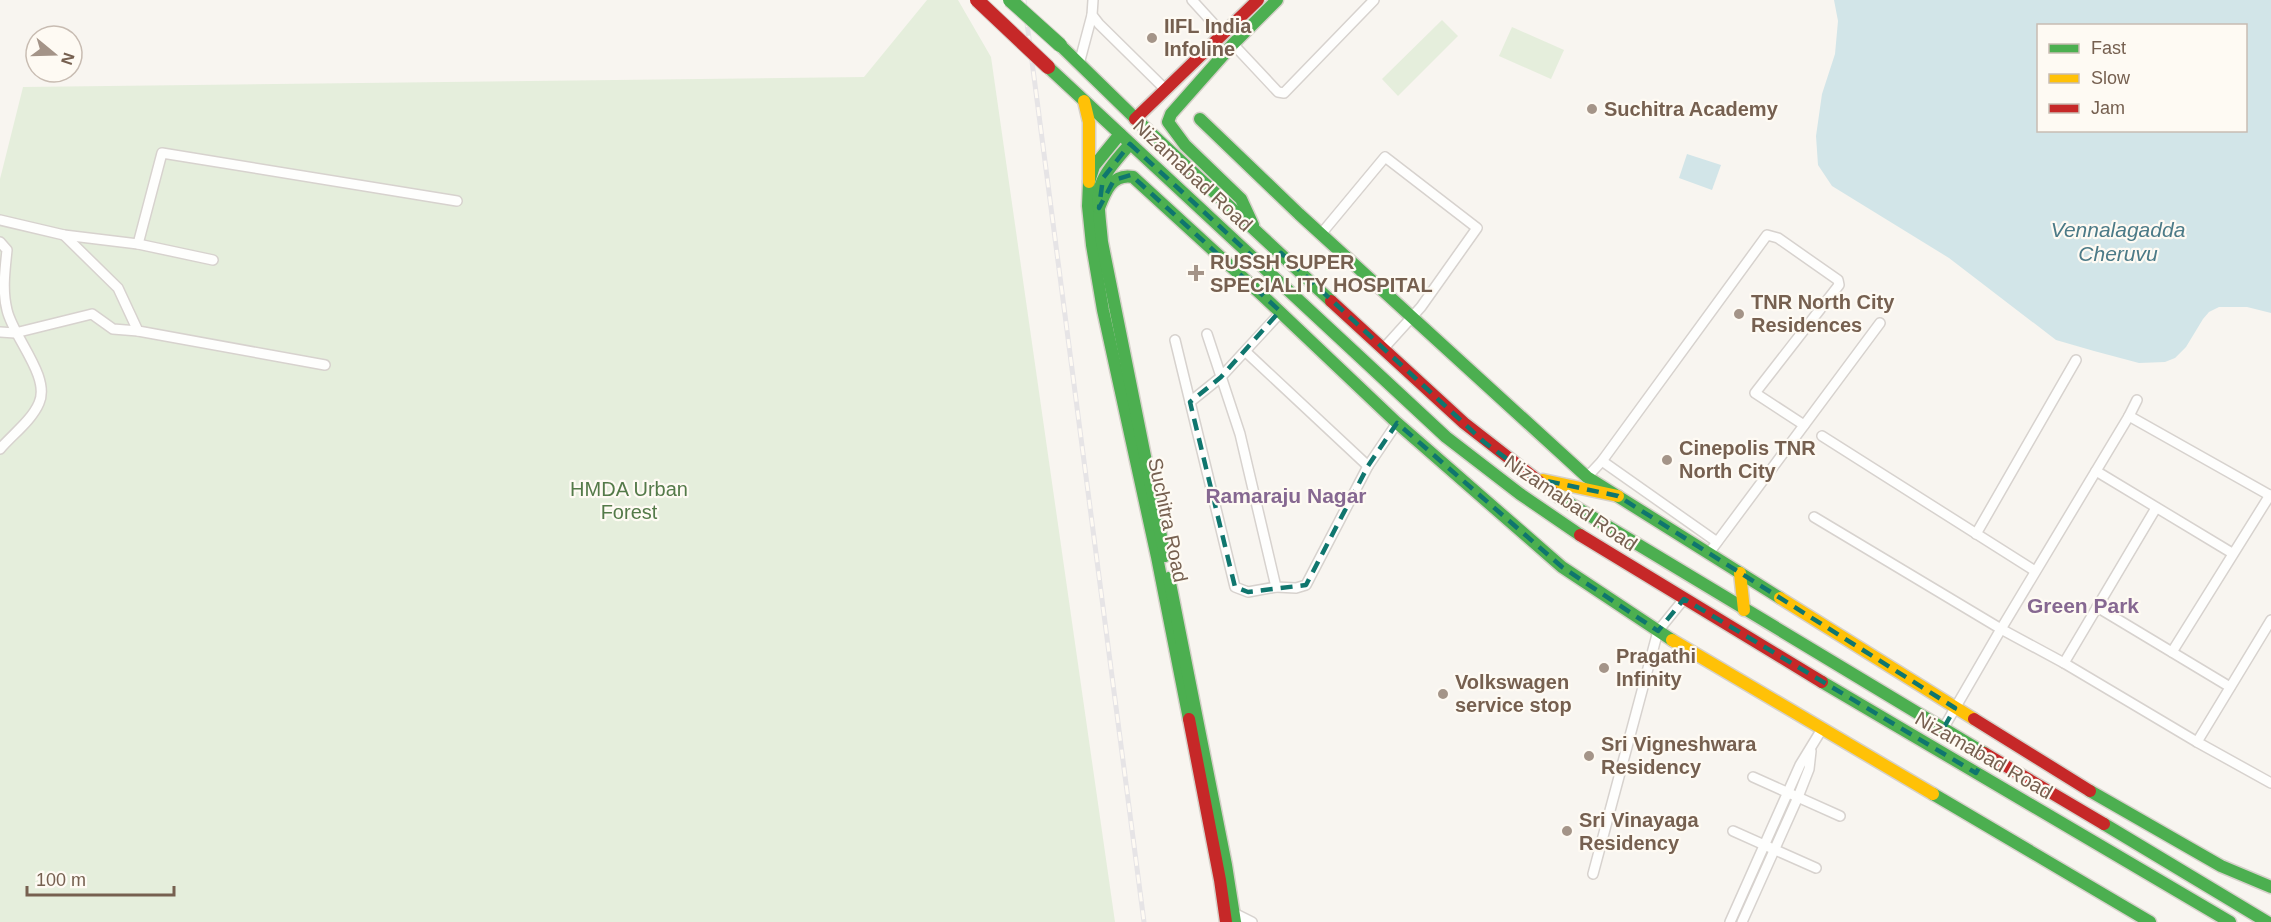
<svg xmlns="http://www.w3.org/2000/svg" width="2271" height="922" font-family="Helvetica,sans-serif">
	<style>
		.green { fill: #e5eedc }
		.water { fill: #d2e5e8; fill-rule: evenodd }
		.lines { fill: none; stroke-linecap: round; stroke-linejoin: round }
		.street-casing { stroke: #d7d2ce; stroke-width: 12 }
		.fast-casing { stroke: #d6d1ca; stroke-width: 15 }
		.slow-casing { stroke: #d6d1ca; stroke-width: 15 }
		.jam-casing { stroke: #d6d1ca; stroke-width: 15 }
		.street { stroke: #fefefd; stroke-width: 9 }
		.fast { stroke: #4caf50; stroke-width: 12 }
		.slow { stroke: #ffc107; stroke-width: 12 }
		.jam { stroke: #c62828; stroke-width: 12 }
		.rail-casing { stroke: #e6e4e6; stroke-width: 5 }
		.rail { stroke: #fefaf3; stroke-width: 3; stroke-dasharray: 9; stroke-linecap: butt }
		.fast-bridge-casing { stroke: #d9d2cc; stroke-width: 16; stroke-linecap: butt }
		.jam-bridge-casing { stroke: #d9d2cc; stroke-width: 16; stroke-linecap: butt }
		.fast-bridge { stroke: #4caf50; stroke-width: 14 }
		.jam-bridge { stroke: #c62828; stroke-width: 14 }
		.marked { fill: none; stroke: #0f766e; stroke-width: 4.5; stroke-dasharray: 12 8; stroke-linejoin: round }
		.poi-dot { fill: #a49488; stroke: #fefaf3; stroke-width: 2 }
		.labels { text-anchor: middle; stroke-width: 4.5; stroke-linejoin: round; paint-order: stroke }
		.poi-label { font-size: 20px; font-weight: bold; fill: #766050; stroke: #fefaf3; text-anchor: start }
		.street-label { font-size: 20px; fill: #766050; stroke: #fefaf3 }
		.park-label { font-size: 20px; fill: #547a49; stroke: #fefaf3 }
		.water-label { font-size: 21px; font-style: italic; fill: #4b7a87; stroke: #fefaf3 }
		.neighbourhood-label { font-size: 21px; font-weight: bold; fill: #866891; stroke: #fefaf3 }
	</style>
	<rect width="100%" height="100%" fill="#f8f5f0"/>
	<g class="green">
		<path d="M927,0H958L991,57L1115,922H0V179L23,87L864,77Z"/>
		<path d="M1442,20L1458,36L1398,96L1382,79Z"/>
		<path d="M1512,27L1564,50L1551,79L1499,56Z"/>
	</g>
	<g class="water">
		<path d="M1834,0H2271V313L2247,307H2219L2209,312L2203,319L2186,347L2175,358L2165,362L2139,363L2094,351L2056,340L1949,258L1832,186L1818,165L1816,136L1822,94L1835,54L1838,21ZM2038,26H2246V130H2038Z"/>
		<path d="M1687,154L1721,165L1712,190L1679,178Z"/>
	</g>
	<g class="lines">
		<g class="street-casing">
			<g id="street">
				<path d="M1093,0L1092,15L1099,24L1165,89"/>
				<path d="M1192,0L1223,34"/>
				<path d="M1233,44L1278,92L1284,93L1374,0"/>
				<path d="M1079,64L1092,15"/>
				<path d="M0,220L64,235L138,244L162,153L457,201"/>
				<path d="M1321,234L1385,157L1477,228L1421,307L1383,349"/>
				<path d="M64,235L118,288L138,331L325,365"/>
				<path d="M0,242L7,250C5,270 2,290 7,310C13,337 51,377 39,403C32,420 12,435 0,449"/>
				<path d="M138,244L213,260"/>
				<path d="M0,332L15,333L92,314L113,329L138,331"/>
				<path d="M1207,334L1240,434L1276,587L1296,588L1306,585L1368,466"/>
				<path d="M1175,340L1235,587L1248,592L1276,587"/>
				<path d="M1246,352L1368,466L1397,423"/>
				<path d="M2137,400L2129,416L2271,496"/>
				<path d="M1190,402L1221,377L1281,312"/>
				<path d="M1822,436L2035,571"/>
				<path d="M1602,461L1717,542"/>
				<path d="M2096,471L2232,553"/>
				<path d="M1587,477L1602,461L1767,235L1778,238L1838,280L1839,285L1755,393L1804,425"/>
				<path d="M1814,517L2001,629L2064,663L2197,742"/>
				<path d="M1976,534L2076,360"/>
				<path d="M1709,553L1880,323"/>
				<path d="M2097,607L2230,687"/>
				<path d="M2271,620L2197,742L2271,783"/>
				<path d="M2172,652L2270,495"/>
				<path d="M2064,663L2156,508"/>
				<path d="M1943,729L2001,629L2129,416"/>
				<path d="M1753,777L1840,816"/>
				<path d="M1733,831L1816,868"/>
				<path d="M1593,874L1658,631L1684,599"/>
				<path d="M1234,913L1252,922"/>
				<path d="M1730,922L1800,765L1822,729"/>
				<path d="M1742,922L1798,797L1809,769L1811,751"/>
			</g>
		</g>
		<g class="fast-casing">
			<g id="fast">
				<path d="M1060,45L1141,124L1331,301"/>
				<path d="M1048,67L1446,437L1520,494L1580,535"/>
				<path d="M1200,119L1299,214L1587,477L1780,598"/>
				<path d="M1120,134L1094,166L1089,182L1088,206L1092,245L1103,310L1157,557L1189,719"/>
				<path d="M1130,144C1092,187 1097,187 1102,242L1165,556"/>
				<path d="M1099,208C1105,192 1112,173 1133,177L1262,295L1397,423L1562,567L1672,640"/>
				<path d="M1253,225L1241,199L1185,145L1168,122L1171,114L1233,44L1277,0"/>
				<path d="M1559,497L1984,753"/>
				<path d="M1169,578L1226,865L1235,922"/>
				<path d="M1822,682L2230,922"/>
				<path d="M2090,791L2221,866L2271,887"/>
				<path d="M1933,794L2150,922"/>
				<path d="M2104,824L2267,922"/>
			</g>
		</g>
		<g class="slow-casing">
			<g id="slow">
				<path d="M1084,101L1089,122V182"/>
				<path d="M1543,480L1618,496"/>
				<path d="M1740,573L1744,610"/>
				<path d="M1780,598L1974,719"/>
				<path d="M1672,640L1933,794"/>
			</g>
		</g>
		<g class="jam-casing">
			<g id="jam">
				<path d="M1135,119L1258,0"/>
				<path d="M1331,301L1464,423L1559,497"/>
				<path d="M1580,535L1822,682"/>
				<path d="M1189,719L1220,880L1226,922"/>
				<path d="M1974,719L2090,791"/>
				<path d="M1984,753L2104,824"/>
			</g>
		</g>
		<use href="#street" class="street"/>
		<use href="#fast" class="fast"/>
		<use href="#slow" class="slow"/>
		<use href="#jam" class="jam"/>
		<g class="rail-casing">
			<path id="rail" d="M1024,0L1144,922"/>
		</g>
		<use href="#rail" class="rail"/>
		<g class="fast-bridge-casing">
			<path id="fast-bridge" d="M1010,0L1060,45"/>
		</g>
		<g class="jam-bridge-casing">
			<path id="jam-bridge" d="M977,0L1048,67"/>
		</g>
		<use href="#fast-bridge" class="fast-bridge"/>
		<use href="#jam-bridge" class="jam-bridge"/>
	</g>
	<path class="marked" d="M1130,144L1266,269L1281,253L1484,442L1533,478L1618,496L1955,708L1943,729L1986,755L1976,773L1684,599L1658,631L1562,567L1397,423L1368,466L1306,585L1248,592L1235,587L1190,402L1221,377L1280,311L1131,175L1114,180L1099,208L1103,178Z"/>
	<g class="poi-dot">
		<circle cx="1152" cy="38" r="6"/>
		<circle cx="1592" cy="109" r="6"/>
		<path d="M1193 264h6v6h6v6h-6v6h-6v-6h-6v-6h6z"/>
		<circle cx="1739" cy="314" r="6"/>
		<circle cx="1667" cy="460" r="6"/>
		<circle cx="1604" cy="668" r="6"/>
		<circle cx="1443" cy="694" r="6"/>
		<circle cx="1589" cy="756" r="6"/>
		<circle cx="1567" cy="831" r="6"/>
	</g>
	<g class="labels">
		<g class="poi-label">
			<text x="1164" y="33">IIFL India<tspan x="1164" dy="23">Infoline</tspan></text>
			<text x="1604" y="116">Suchitra Academy</text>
			<text x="1210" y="269">RUSSH SUPER<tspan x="1210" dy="23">SPECIALITY HOSPITAL</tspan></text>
			<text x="1751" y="309">TNR North City<tspan x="1751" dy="23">Residences</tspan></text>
			<text x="1679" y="455">Cinepolis TNR<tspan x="1679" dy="23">North City</tspan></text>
			<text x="1616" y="663">Pragathi<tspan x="1616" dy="23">Infinity</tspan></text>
			<text x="1455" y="689">Volkswagen<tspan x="1455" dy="23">service stop</tspan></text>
			<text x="1601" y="751">Sri Vigneshwara<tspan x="1601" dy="23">Residency</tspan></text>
			<text x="1579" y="827">Sri Vinayaga<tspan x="1579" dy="23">Residency</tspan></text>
		</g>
		<g class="street-label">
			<text transform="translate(1193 175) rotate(43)" y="7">Nizamabad Road</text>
			<text transform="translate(1571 503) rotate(34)" y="7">Nizamabad Road</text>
			<text transform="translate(1168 520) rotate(78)" y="7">Suchitra Road</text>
			<text transform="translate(1984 755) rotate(30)" y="7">Nizamabad Road</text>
		</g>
		<g class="park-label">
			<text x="629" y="496">HMDA Urban<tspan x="629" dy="23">Forest</tspan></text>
		</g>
		<g class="water-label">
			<text x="2118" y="237">Vennalagadda<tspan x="2118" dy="24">Cheruvu</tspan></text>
		</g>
		<g class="neighbourhood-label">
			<text x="1286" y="503">Ramaraju Nagar</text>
			<text x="2083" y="613">Green Park</text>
		</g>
	</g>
	<rect x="2037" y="24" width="210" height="108" fill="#fefaf3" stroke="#c8bcb2" stroke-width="1.5"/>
	<rect x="2049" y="44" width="30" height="9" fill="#4caf50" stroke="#c8bcb2" stroke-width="1.5"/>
	<text x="2091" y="54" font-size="18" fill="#766050">Fast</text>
	<rect x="2049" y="74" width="30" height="9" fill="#ffc107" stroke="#c8bcb2" stroke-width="1.5"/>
	<text x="2091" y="84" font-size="18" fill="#766050">Slow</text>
	<rect x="2049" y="104" width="30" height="9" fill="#c62828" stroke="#c8bcb2" stroke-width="1.5"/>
	<text x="2091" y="114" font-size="18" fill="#766050">Jam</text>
	<g transform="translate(54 54) rotate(109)"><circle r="28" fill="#fefaf3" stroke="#c8bcb2" stroke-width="1.5"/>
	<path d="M0-4.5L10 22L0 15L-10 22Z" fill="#a49488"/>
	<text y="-9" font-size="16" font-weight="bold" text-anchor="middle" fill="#766050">N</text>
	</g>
	<path d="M27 886v9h147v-9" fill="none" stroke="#766050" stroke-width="3"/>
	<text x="36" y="886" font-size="18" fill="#766050" stroke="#fefaf3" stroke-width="4.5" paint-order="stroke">100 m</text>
</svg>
